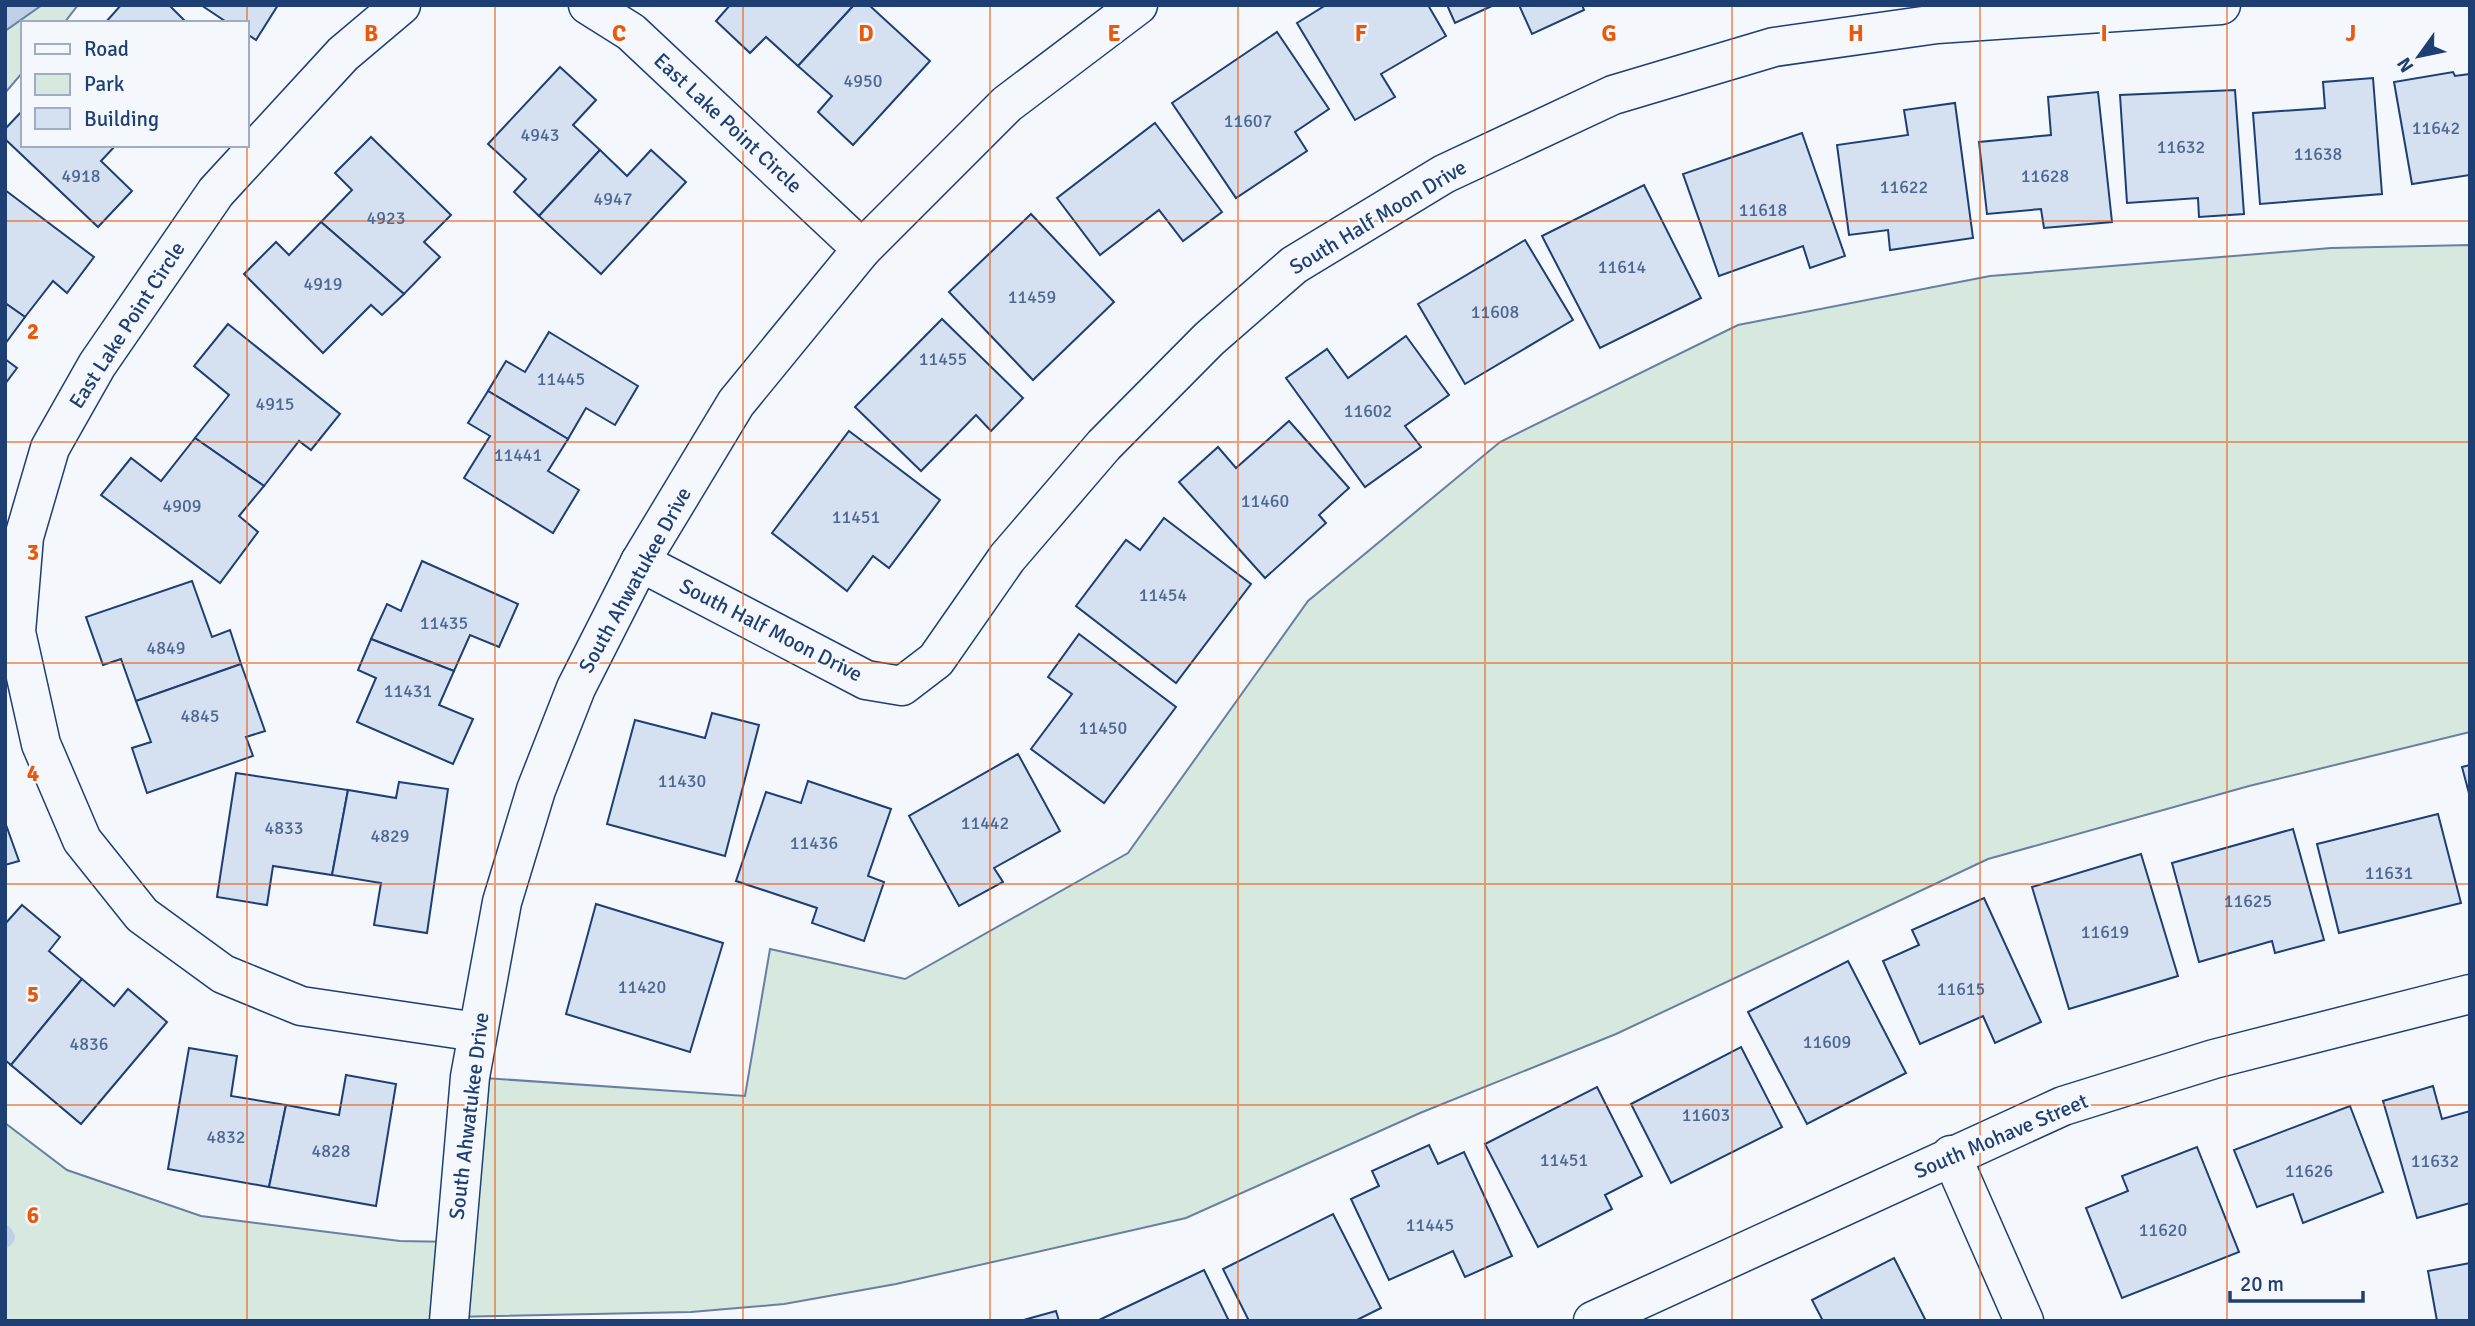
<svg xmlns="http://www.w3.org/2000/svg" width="2475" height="1326" font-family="Signika,sans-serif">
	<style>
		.green { fill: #d7e8df; stroke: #687fa3; stroke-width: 2 }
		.water { fill: #bed0e5; stroke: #687fa3; stroke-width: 2 }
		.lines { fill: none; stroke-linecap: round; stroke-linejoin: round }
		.stream { stroke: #bed0e5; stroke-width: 14 }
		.building { fill: #d5e0f0; stroke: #1d3f73; stroke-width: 2 }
		.minor-casing { stroke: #1d3f73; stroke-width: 41 }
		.minor { stroke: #f4f7fb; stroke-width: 38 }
		.grid { fill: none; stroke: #e8590c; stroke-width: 2; stroke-opacity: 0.55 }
		.labels { text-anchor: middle; stroke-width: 5; stroke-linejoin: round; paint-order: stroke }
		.number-label { font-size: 18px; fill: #4b6792 }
		.street-label { font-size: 21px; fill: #1d3f73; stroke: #f4f7fb }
		.grid-label { font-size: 23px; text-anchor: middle; font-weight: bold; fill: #e8590c; stroke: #f4f7fb; stroke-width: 5; stroke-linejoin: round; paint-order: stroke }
	</style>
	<rect width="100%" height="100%" fill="#f4f7fb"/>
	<g class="green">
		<path d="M5,5H78L64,23H23V72L5,93Z"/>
		<path d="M2470,245V732L2249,786L1988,859L1616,1034L1420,1113L1186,1218L896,1284L784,1304L691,1312L449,1317V1321H5V1123L67,1170L201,1216L400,1241L454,1242L470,1077L745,1096L770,949L905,979L1128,853L1308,601L1500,442L1738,325L1990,276L2331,248Z"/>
	</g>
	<path class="water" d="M5,5H42L5,31Z"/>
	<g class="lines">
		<path class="stream" d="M5,1232L8,1237L5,1241"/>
	</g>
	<g class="building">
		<path d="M121,5H169L187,23H105Z"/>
		<path d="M201,5H278L256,40L247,34V23H228Z"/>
		<path d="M730,5H854L798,66L766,37L750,53L716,21Z"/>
		<path d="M854,5H869L930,61L853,145L818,112L832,96L798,66Z"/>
		<path d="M1326,5H1428L1446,36L1381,74L1395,97L1355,120L1297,23Z"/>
		<path d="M1447,5H1494L1455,23Z"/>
		<path d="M1519,5H1582L1584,10L1532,34Z"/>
		<path d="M1277,32L1329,109L1295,132L1307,151L1236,198L1172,103Z"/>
		<path d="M560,67L596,100L573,125L600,150L539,216L514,192L526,179L488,144Z"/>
		<path d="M2453,72L2455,76L2470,74V175L2412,184L2394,82Z"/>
		<path d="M2373,78L2382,194L2260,204L2253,113L2325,108L2323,82Z"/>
		<path d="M2235,90L2244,214L2199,217L2198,198L2127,203L2120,95Z"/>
		<path d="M2098,92L2112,222L2044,228L2041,209L1987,214L1979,142L2051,135L2048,97Z"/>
		<path d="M1955,103L1973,238L1890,250L1888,230L1849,235L1837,145L1908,135L1904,110Z"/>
		<path d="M23,110V145H116L101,161L132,191L98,227L5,139V129Z"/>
		<path d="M1155,123L1222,212L1183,241L1159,210L1100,255L1057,198Z"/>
		<path d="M1802,133L1845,256L1810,268L1803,246L1719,276L1683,174Z"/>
		<path d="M371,137L451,215L424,242L440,257L404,294L321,222L352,190L335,173Z"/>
		<path d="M600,150L627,176L651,150L686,182L601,274L539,216Z"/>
		<path d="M1644,185L1701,298L1600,348L1542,236Z"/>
		<path d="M5,190L94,257L67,293L53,281L25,317L5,303Z"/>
		<path d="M1031,214L1114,302L1033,380L949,292Z"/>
		<path d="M321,222L404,294L382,315L371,305L323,353L244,274L276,242L289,255Z"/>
		<path d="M1525,240L1573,320L1465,384L1418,304Z"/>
		<path d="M5,303L25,317L5,344Z"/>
		<path d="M942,319L1023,398L991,431L976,415L921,471L855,407Z"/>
		<path d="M228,324L340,414L311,450L299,441L264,486L195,438L229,395L194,366Z"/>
		<path d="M549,332L638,386L615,425L586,408L568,439L488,391L506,361L525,372Z"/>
		<path d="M1406,336L1449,395L1405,426L1421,447L1365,487L1286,378L1327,349L1348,378Z"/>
		<path d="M5,359L17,368L5,384Z"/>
		<path d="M488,391L568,439L548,471L579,490L553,533L464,478L490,436L468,423Z"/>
		<path d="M1289,421L1349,488L1319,515L1326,523L1265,578L1179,482L1218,447L1236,468Z"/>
		<path d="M849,431L940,500L889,568L873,556L847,591L772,533Z"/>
		<path d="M195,438L264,486L239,516L258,532L220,583L101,495L131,458L161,481Z"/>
		<path d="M1164,518L1251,584L1176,683L1076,606L1126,540L1140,550Z"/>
		<path d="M422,561L518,604L499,647L470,635L454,671L371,639L387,604L401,611Z"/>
		<path d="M192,581L212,637L230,630L241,664L136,701L121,659L103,665L86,617Z"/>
		<path d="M1079,634L1176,707L1104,803L1031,749L1072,694L1048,677Z"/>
		<path d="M371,639L454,671L439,705L473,719L453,764L357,722L376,678L358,670Z"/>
		<path d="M241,664L265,731L246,737L253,756L147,793L132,748L151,742L136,701Z"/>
		<path d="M712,713L759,725L725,856L607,824L635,720L705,738Z"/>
		<path d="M1018,754L1060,831L994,868L1003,882L959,906L909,816Z"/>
		<path d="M2470,765V797L2462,767Z"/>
		<path d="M236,773L348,790L332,875L273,866L267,905L217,897Z"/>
		<path d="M808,781L891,809L868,876L884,882L864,941L812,923L817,908L736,881L766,792L801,803Z"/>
		<path d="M399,782L448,789L427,933L374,925L381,883L332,875L348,790L396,798Z"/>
		<path d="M2438,814L2461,903L2339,933L2317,844Z"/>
		<path d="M5,822L19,861L5,865Z"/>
		<path d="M2293,829L2324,940L2275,953L2272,941L2199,962L2172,863Z"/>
		<path d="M2141,854L2178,976L2069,1009L2032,887Z"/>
		<path d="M1984,898L2041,1022L1995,1043L1983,1016L1920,1044L1883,961L1919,945L1912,930Z"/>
		<path d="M596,904L723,943L690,1052L566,1014Z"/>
		<path d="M22,905L60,937L49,951L82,979L11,1065L5,1060V924Z"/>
		<path d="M1848,961L1906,1073L1807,1124L1748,1012Z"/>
		<path d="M82,979L114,1006L128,989L167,1022L81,1124L11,1065Z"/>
		<path d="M1741,1047L1782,1127L1671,1183L1631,1104Z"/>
		<path d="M189,1048L237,1056L231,1096L286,1105L269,1187L168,1169Z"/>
		<path d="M346,1075L396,1084L376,1206L269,1187L286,1105L339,1115Z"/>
		<path d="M2433,1086L2442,1119L2470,1111V1203L2417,1218L2383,1101Z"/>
		<path d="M1597,1087L1642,1176L1605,1195L1612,1209L1538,1247L1485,1144Z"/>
		<path d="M2350,1106L2383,1192L2303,1223L2293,1194L2257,1207L2234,1150Z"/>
		<path d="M1429,1145L1438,1164L1464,1152L1512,1256L1465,1277L1453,1251L1389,1280L1351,1199L1379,1186L1372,1171Z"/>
		<path d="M2197,1147L2239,1252L2122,1298L2086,1208L2128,1191L2122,1176Z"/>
		<path d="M1333,1214L1381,1308L1355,1321H1249L1223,1269Z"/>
		<path d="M1894,1258L1926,1321H1823L1812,1300Z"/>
		<path d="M2470,1263V1321H2437L2428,1271Z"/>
		<path d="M1204,1270L1229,1321H1097Z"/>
		<path d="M1056,1311L1059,1321H1020Z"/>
	</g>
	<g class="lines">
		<g class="minor-casing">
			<g id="minor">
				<path d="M401,5L343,54L216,192L97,365L50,448L24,537L16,632L41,744L82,840L142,915L223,974L301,1006L477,1032"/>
				<path d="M588,5L631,32L862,249"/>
				<path d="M640,562L866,680L902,686L936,660L1007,558L1104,445L1209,339L1294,265L1444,174L1613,95L1774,47L1937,24L2221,5"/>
				<path d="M1951,1155L2024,1321"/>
				<path d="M449,1321L470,1077L502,902L536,790L576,688L640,562L736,403L862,249L1007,104L1138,5"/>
				<path d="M1593,1321L2063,1106L2214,1059L2470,994"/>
			</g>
		</g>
		<use href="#minor" class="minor"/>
	</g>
	<path class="grid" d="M247,5V1321M495,5V1321M743,5V1321M990,5V1321M1238,5V1321M1485,5V1321M1732,5V1321M1980,5V1321M2227,5V1321M5,221H2470M5,442H2470M5,663H2470M5,884H2470M5,1105H2470"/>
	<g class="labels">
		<g class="number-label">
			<text x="863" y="87">4950</text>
			<text x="1248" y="127">11607</text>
			<text x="2436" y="134">11642</text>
			<text x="540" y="141">4943</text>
			<text x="2181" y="153">11632</text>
			<text x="2318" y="160">11638</text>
			<text x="81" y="182">4918</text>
			<text x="2045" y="182">11628</text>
			<text x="1904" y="193">11622</text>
			<text x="613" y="205">4947</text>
			<text x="1763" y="216">11618</text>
			<text x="386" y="224">4923</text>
			<text x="1622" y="273">11614</text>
			<text x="323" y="290">4919</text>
			<text x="1032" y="303">11459</text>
			<text x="1495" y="318">11608</text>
			<text x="943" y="365">11455</text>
			<text x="561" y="385">11445</text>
			<text x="275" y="410">4915</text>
			<text x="1368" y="417">11602</text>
			<text x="518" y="461">11441</text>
			<text x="1265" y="507">11460</text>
			<text x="182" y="512">4909</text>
			<text x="856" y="523">11451</text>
			<text x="1163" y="601">11454</text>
			<text x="444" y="629">11435</text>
			<text x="166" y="654">4849</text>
			<text x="408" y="697">11431</text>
			<text x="200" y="722">4845</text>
			<text x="1103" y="734">11450</text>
			<text x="682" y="787">11430</text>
			<text x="985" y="829">11442</text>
			<text x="284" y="834">4833</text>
			<text x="390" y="842">4829</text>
			<text x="814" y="849">11436</text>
			<text x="2389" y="879">11631</text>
			<text x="2248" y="907">11625</text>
			<text x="2105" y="938">11619</text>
			<text x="642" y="993">11420</text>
			<text x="1961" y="995">11615</text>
			<text x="1827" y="1048">11609</text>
			<text x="89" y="1050">4836</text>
			<text x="1706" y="1121">11603</text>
			<text x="226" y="1143">4832</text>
			<text x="331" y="1157">4828</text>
			<text x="1564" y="1166">11451</text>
			<text x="2435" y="1167">11632</text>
			<text x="2309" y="1177">11626</text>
			<text x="1430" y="1231">11445</text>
			<text x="2163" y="1236">11620</text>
		</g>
		<g class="street-label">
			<text transform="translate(728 123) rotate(43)" y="7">East Lake Point Circle</text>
			<text transform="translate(1378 217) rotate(-31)" y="7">South Half Moon Drive</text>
			<text transform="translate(127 325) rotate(-57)" y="7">East Lake Point Circle</text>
			<text transform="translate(635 580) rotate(-61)" y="7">South Ahwatukee Drive</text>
			<text transform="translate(771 630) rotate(27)" y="7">South Half Moon Drive</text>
			<text transform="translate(469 1116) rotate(-83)" y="7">South Ahwatukee Drive</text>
			<text transform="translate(2001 1136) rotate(-23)" y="7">South Mohave Street</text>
		</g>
	</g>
	<g class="grid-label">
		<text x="371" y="41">B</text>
		<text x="619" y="41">C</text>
		<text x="866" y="41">D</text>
		<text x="1114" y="41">E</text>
		<text x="1361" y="41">F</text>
		<text x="1609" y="41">G</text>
		<text x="1856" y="41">H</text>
		<text x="2104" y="41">I</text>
		<text x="2351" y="41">J</text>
		<text x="33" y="339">2</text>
		<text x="33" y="560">3</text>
		<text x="33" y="781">4</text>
		<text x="33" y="1002">5</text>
		<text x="33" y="1223">6</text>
	</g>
	<rect width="2475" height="1326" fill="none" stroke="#1d3f73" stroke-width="14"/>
	<rect x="21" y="21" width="228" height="126" fill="#f4f7fb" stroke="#9eadc5" stroke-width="2"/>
	<rect x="35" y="44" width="35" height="10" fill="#f4f7fb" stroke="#9eadc5" stroke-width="2"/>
	<text x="84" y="56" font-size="21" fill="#1d3f73">Road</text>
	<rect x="35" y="74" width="35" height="21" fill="#d7e8df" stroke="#9eadc5" stroke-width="2"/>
	<text x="84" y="91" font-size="21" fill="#1d3f73">Park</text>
	<rect x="35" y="108" width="35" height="21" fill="#d5e0f0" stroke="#9eadc5" stroke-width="2"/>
	<text x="84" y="126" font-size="21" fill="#1d3f73">Building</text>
	<g transform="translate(2419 56) rotate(237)" stroke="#f4f7fb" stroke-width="5" paint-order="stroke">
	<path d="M0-5L12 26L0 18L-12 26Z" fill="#1d3f73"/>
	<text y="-10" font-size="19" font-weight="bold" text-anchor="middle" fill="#1d3f73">N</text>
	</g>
	<path d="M2230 1291v10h133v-10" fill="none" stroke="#1d3f73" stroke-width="3.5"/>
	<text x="2240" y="1291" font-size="21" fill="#1d3f73" stroke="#f4f7fb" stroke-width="5" paint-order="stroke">20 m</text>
</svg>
